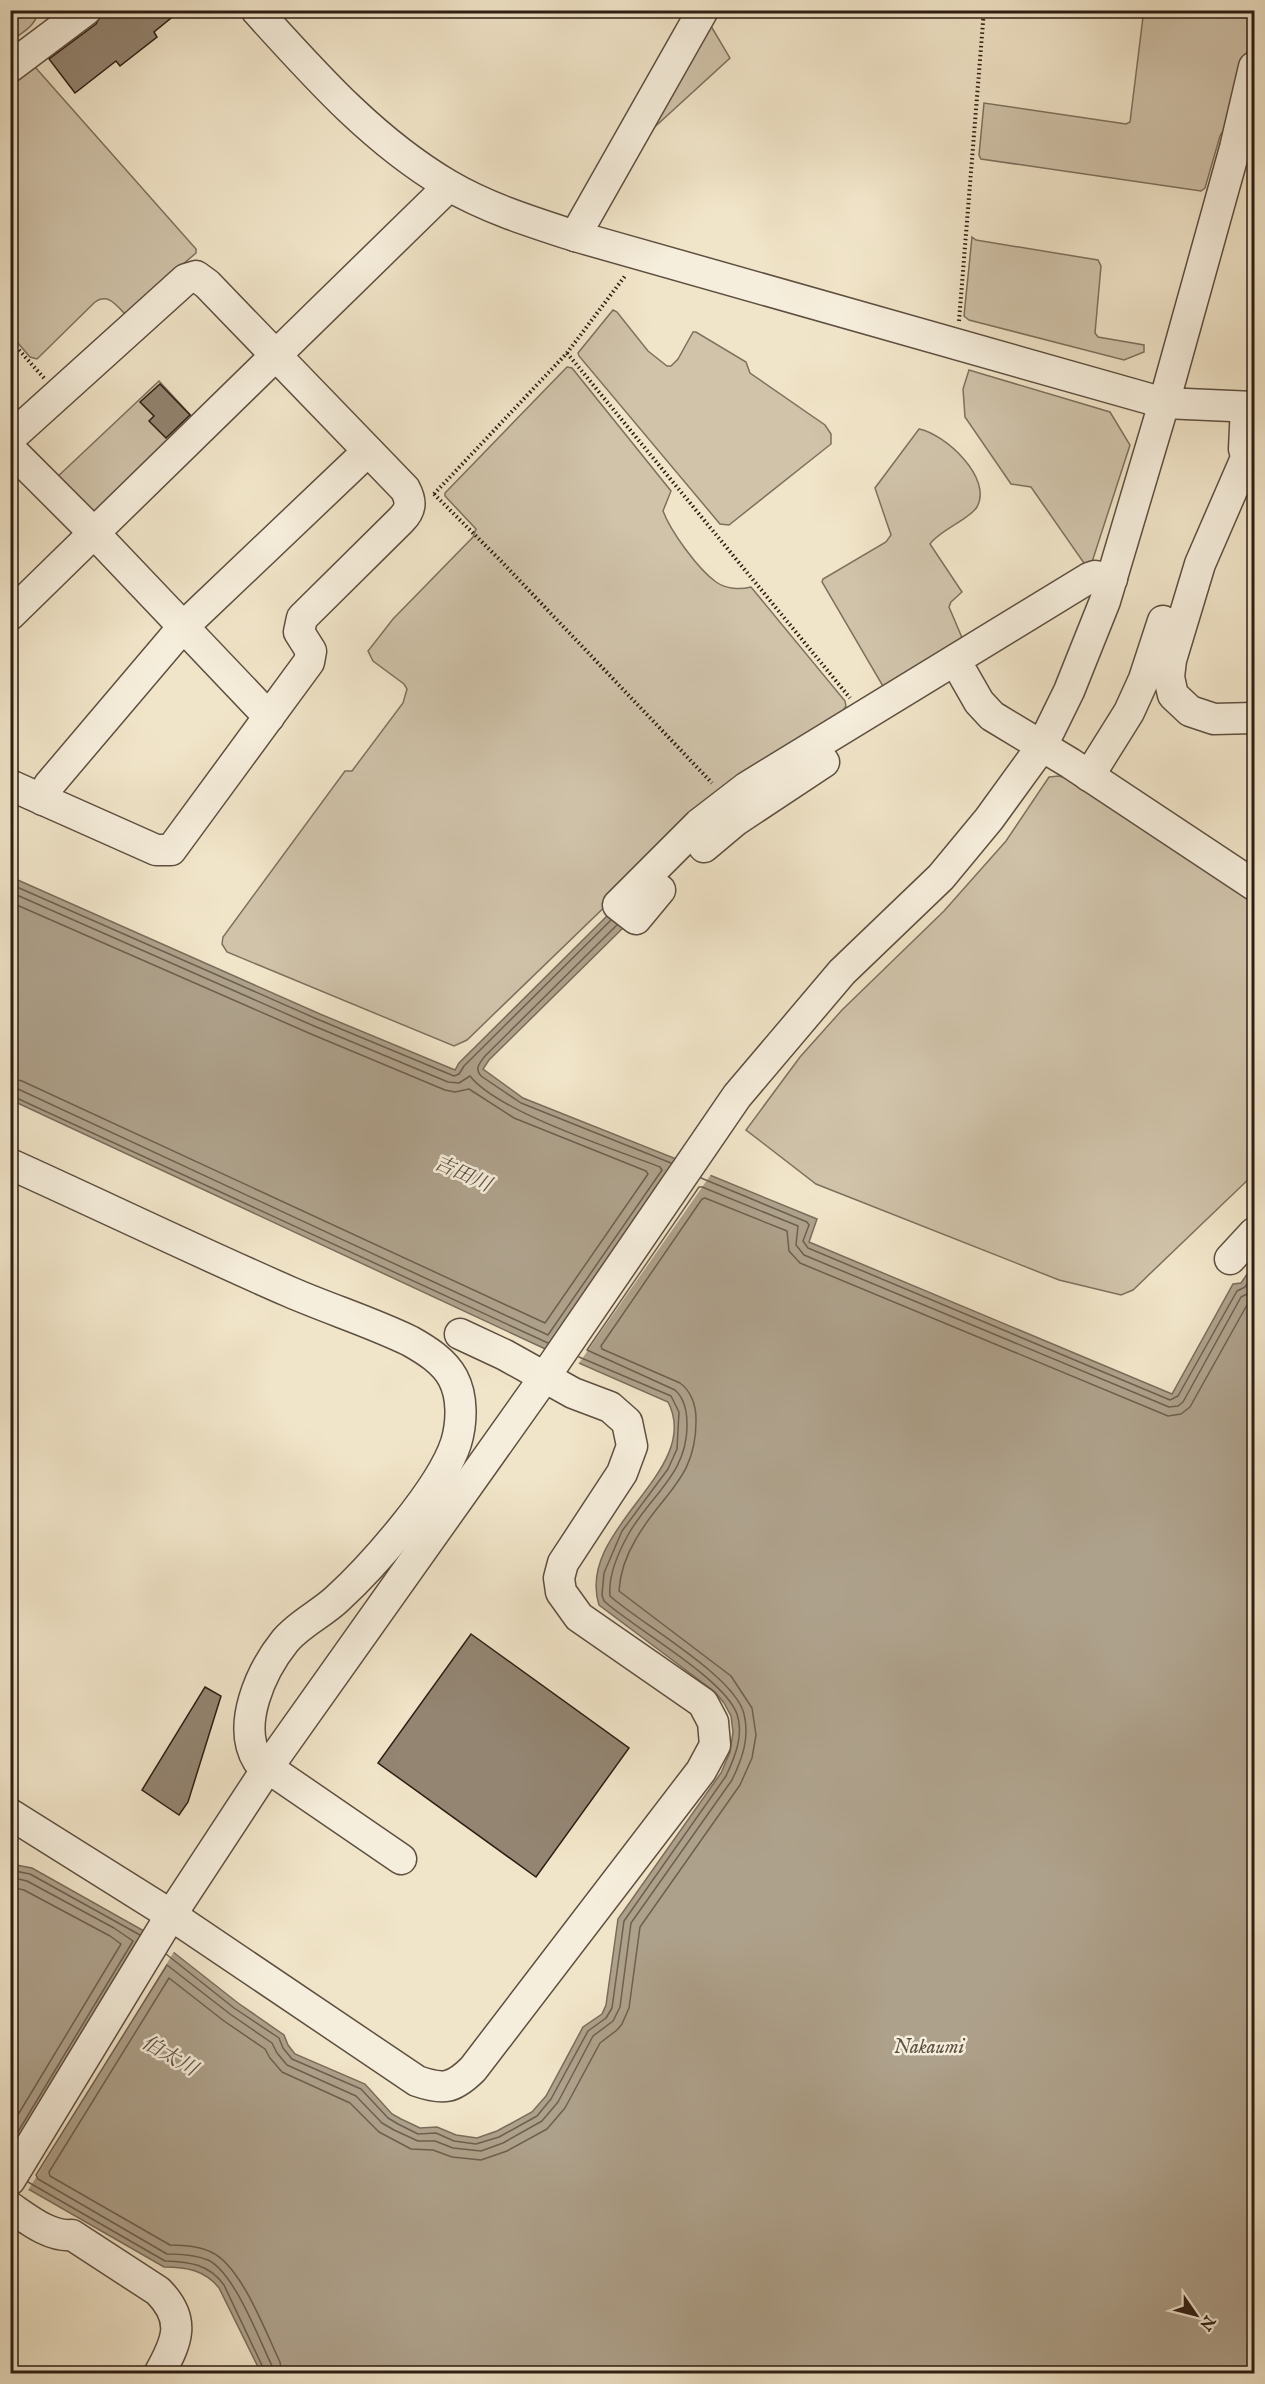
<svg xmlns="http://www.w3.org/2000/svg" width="1265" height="2384" font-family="'IM FELL English','Noto Serif JP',serif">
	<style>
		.green { fill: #d0c3aa; stroke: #7e705e; stroke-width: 1.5 }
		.water { fill: #aea18b; stroke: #7a6c5b; stroke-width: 1.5 }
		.pier { fill: #f1e5c9 }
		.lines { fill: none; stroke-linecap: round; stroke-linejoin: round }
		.shore { stroke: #6e5f4f; stroke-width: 1.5 }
		.stream { stroke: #7a6c5b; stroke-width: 6 }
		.building { fill: #938572; stroke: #2d1d13; stroke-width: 1.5 }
		.minor-casing { stroke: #5e4f40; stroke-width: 33 }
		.path { stroke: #2d1d13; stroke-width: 4; stroke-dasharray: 1.5 3; stroke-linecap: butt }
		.minor { stroke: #f6eedc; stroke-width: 30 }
		.labels { text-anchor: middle; stroke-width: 5; stroke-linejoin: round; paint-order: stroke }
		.water-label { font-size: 20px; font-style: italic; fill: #615243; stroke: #f6eedc }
	</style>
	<rect width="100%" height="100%" fill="#f1e5c9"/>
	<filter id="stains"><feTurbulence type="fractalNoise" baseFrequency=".00333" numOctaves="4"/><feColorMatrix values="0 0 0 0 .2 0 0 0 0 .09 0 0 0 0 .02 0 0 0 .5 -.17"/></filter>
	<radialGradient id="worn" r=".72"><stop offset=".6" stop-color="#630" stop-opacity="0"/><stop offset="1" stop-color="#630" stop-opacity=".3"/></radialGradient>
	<g class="green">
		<path d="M11,10L37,11C38,25 21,33 11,41Z"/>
		<path d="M1113,11H1254V26L1228,123L1220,136L1205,188L1201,191L981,159L979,155L984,103L1126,124L1130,122L1143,17L1141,14Z"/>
		<path d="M708,21L730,58L635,145Z"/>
		<path d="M35,67L196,249V253L125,314C116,305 108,293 95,302L37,359L30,357L11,335L10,84Z"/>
		<path d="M972,237L976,240L1098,260L1101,266L1095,333L1098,337L1144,345V352L1124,360L969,320L964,316Z"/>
		<path d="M613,310L617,312L648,351L667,366H671L678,359L693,332H696L746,362L750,373L825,425L831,434V444L729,525L720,524L579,356L578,353Z"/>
		<path d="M567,367L572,368L671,491L663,511C671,532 698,569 716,582C726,589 740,590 751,587L845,701L846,706L841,714L712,803L467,1040L454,1046L227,952L222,944L223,937L345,771H352L403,703L407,689L404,684L373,661L368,651L393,619L473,537L476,529L445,496V493Z"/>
		<path d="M969,370L1110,412L1130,445L1091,565L1086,566L1031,487L1011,484L965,417L963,389Z"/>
		<path d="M159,381L196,421L91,519L54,480Z"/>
		<path d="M919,429C945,434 993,478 977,507C970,519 940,530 930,544L962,592L951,602L949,607L963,640L884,688L822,582L823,579L886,542L891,535L875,488Z"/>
		<path d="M1059,776L1072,780L1254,899V1174L1133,1290L1121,1295L1059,1280L816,1184L746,1130L800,1057L842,1010L944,911L1006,841L1049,777Z"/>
	</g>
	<g class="water">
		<path d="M11,877L320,1014L455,1070L459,1063L613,910L627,924L489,1060L483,1069L523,1098L684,1162L554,1353L11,1100Z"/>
		<path d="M695,1169L817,1219L809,1242L1172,1394L1233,1284L1241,1283L1254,1264V2373H261L219,2288C205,2270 186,2267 164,2267L16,2182L163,1944L238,2003L284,2035L288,2045L295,2054L365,2084L392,2114L401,2119L420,2128L437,2127L456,2135L477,2138L497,2131L532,2112L546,2096L583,2027L602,2014L606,2005L618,1919L721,1773L730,1752L733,1732L731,1716L724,1703L715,1692L599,1605C575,1529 704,1471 668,1402L565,1357Z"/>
		<path d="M11,1864L32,1868L153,1936L11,2172Z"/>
	</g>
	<g class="pier">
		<path d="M696,1166L712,1173L577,1366L563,1360Z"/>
		<path d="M164,1941L175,1950L27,2192L14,2185Z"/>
	</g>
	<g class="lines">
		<g class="shore">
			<path d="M10,884L317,1019L454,1076L459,1074L464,1066L611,920"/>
			<path d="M10,892L314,1026L448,1082L459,1083L470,1076C498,1112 614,1149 660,1167L662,1170L548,1335L18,1089L10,1087"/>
			<path d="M10,902L311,1034L445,1090L455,1092L469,1089L514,1118L646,1171L648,1174L545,1323L22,1081L10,1078"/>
			<path d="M617,925L485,1056C480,1063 474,1068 481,1076L521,1103L671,1163"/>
			<path d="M10,1095L548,1343"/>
			<path d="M701,1178L807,1222L809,1225L803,1241L808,1248L1170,1400L1178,1396L1237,1291L1245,1287L1254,1273"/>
			<path d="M10,1870L30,1874L140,1935"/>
			<path d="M10,1877L27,1881L114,1928L133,1941L10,2145"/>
			<path d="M10,1887L24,1890L110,1936L121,1944L10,2128"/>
			<path d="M166,1954L234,2008L279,2038L283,2048L292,2059L361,2089L388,2118L398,2124L418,2134L436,2133L454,2141L476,2144L499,2137L537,2116L551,2099L588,2031L606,2018L612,2008L624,1921L726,1776C735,1757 744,1735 737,1714C724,1678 635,1629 604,1601L602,1595L604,1573L622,1531L668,1469L677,1449L679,1412L671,1396L579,1357"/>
			<path d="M28,2182L165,2261C190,2262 209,2264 224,2285L266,2374"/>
			<path d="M273,2374L272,2366C259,2339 234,2272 208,2260C196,2255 181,2254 167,2254L38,2179L36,2175L167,1965L230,2014L272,2043L277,2053L287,2065L356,2096L382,2123L394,2130L418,2141H435L453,2148L481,2151L503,2143L542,2121L558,2102L593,2036L613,2021L620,2007L631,1923L732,1780C742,1759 750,1738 744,1714C735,1676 641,1624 610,1596C608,1576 618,1553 628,1535C650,1495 688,1474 687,1424C687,1411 685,1399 675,1390L587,1350L699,1187H702L798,1226L796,1245L804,1255L1169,1407L1178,1406L1183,1402L1241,1297L1249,1293L1254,1287"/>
			<path d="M282,2374L280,2362C266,2333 241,2265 211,2252C199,2246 183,2245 170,2245L50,2176L49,2172L169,1978L224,2021L265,2049L270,2058L282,2072L350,2103L379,2132L411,2149L433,2150L452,2157L481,2160L507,2151L547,2129L565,2108L600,2043L617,2030L622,2024L629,2008L640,1927L740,1785L752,1758L756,1735L752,1708L731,1676L619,1591C620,1573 627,1554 636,1539C662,1493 697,1479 696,1419C696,1405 691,1391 680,1383L602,1349L601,1346L702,1199L705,1198L787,1231L789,1251L800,1263L1168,1416L1181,1414L1190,1407L1247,1305L1254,1301"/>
		</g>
		<path class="stream" d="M1249,60L1254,40"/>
	</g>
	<g class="building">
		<path d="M104,10H181L154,32L157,37L120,66L116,61L75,93L49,59L96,24Z"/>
		<path d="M160,384L190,415L166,438L149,421L154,416L140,402Z"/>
		<path d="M471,1634L629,1748L536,1877L378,1763Z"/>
		<path d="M205,1687L221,1696L188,1802L179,1815L142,1790Z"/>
	</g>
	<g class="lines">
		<g class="minor-casing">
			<g id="minor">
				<path d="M10,67L86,10"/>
				<path d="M1254,67L1235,148L1164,403L1254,407"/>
				<path d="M575,236L703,10"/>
				<path d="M1246,407L1244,449L1252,475"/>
				<path d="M10,438L186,279L196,276L207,284L405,489C412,502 411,510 401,520L302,618L299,632L311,651L309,662L171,850H156L10,785"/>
				<path d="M10,449L95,534L269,717"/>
				<path d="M1246,458L1200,564L1171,660L1169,677L1173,695L1190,711L1214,719L1254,718"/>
				<path d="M10,615L449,186"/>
				<path d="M963,674L979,702L992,716L1070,763L1254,885"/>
				<path d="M1089,776L1129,712L1144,679L1163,621"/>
				<path d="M43,800L49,785L183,627L368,451"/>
				<path d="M704,847L735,821L824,762"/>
				<path d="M660,890L636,919L618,905L699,824L747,787L1089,578L1095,576L1112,579"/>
				<path d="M10,1164C103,1206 196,1251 290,1292C329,1309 371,1322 410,1341C426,1350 444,1361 453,1378C463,1397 462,1423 456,1443C441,1489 373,1566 337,1599C321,1614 299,1624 285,1641C261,1671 236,1725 258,1761L401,1859"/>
				<path d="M1230,1259L1254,1233"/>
				<path d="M10,1814L171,1915L417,2081C443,2090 453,2089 473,2069L701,1771L715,1745L713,1722L703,1703L579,1617L561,1592L559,1578L563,1563L622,1473L632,1446L627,1422L610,1407L573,1393L505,1355L460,1334"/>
				<path d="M10,2180L171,1915L268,1767L544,1378L737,1096L842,972L941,877L989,819L1042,746L1069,691L1105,601L1164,403L575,236C532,222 487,208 448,185C372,140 315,75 256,10"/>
				<path d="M10,2207C29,2220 50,2237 72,2235L158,2291C187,2320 177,2342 159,2374"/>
			</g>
		</g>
		<g class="path">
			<path d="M959,321L984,10"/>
			<path d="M10,340L44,378"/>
			<path d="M567,353L850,698"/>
			<path d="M434,494L501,561L712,783"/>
			<path d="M434,494L567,353L625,276"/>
		</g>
		<use href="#minor" class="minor"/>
	</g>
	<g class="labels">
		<g class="water-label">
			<text transform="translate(463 1173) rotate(24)" y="7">吉田川</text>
			<text x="929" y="2053">Nakaumi</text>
			<text transform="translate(170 2055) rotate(30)" y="7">伯太川</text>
		</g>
	</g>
	<rect width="1265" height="2384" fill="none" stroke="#f1e5c9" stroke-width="36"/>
	<rect x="12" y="12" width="1241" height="2360" fill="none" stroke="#2d1d13" stroke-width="3"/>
	<rect x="18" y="18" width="1229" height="2348" fill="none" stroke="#2d1d13" stroke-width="1.5"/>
	<g transform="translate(1196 2315) rotate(125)" stroke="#f6eedc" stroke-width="4.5" paint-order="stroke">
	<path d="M0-4.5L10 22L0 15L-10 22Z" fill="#2d1d13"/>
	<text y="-9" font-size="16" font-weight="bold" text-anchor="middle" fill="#2d1d13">N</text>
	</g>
	<rect width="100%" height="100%" filter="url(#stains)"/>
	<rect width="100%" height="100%" fill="url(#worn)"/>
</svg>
